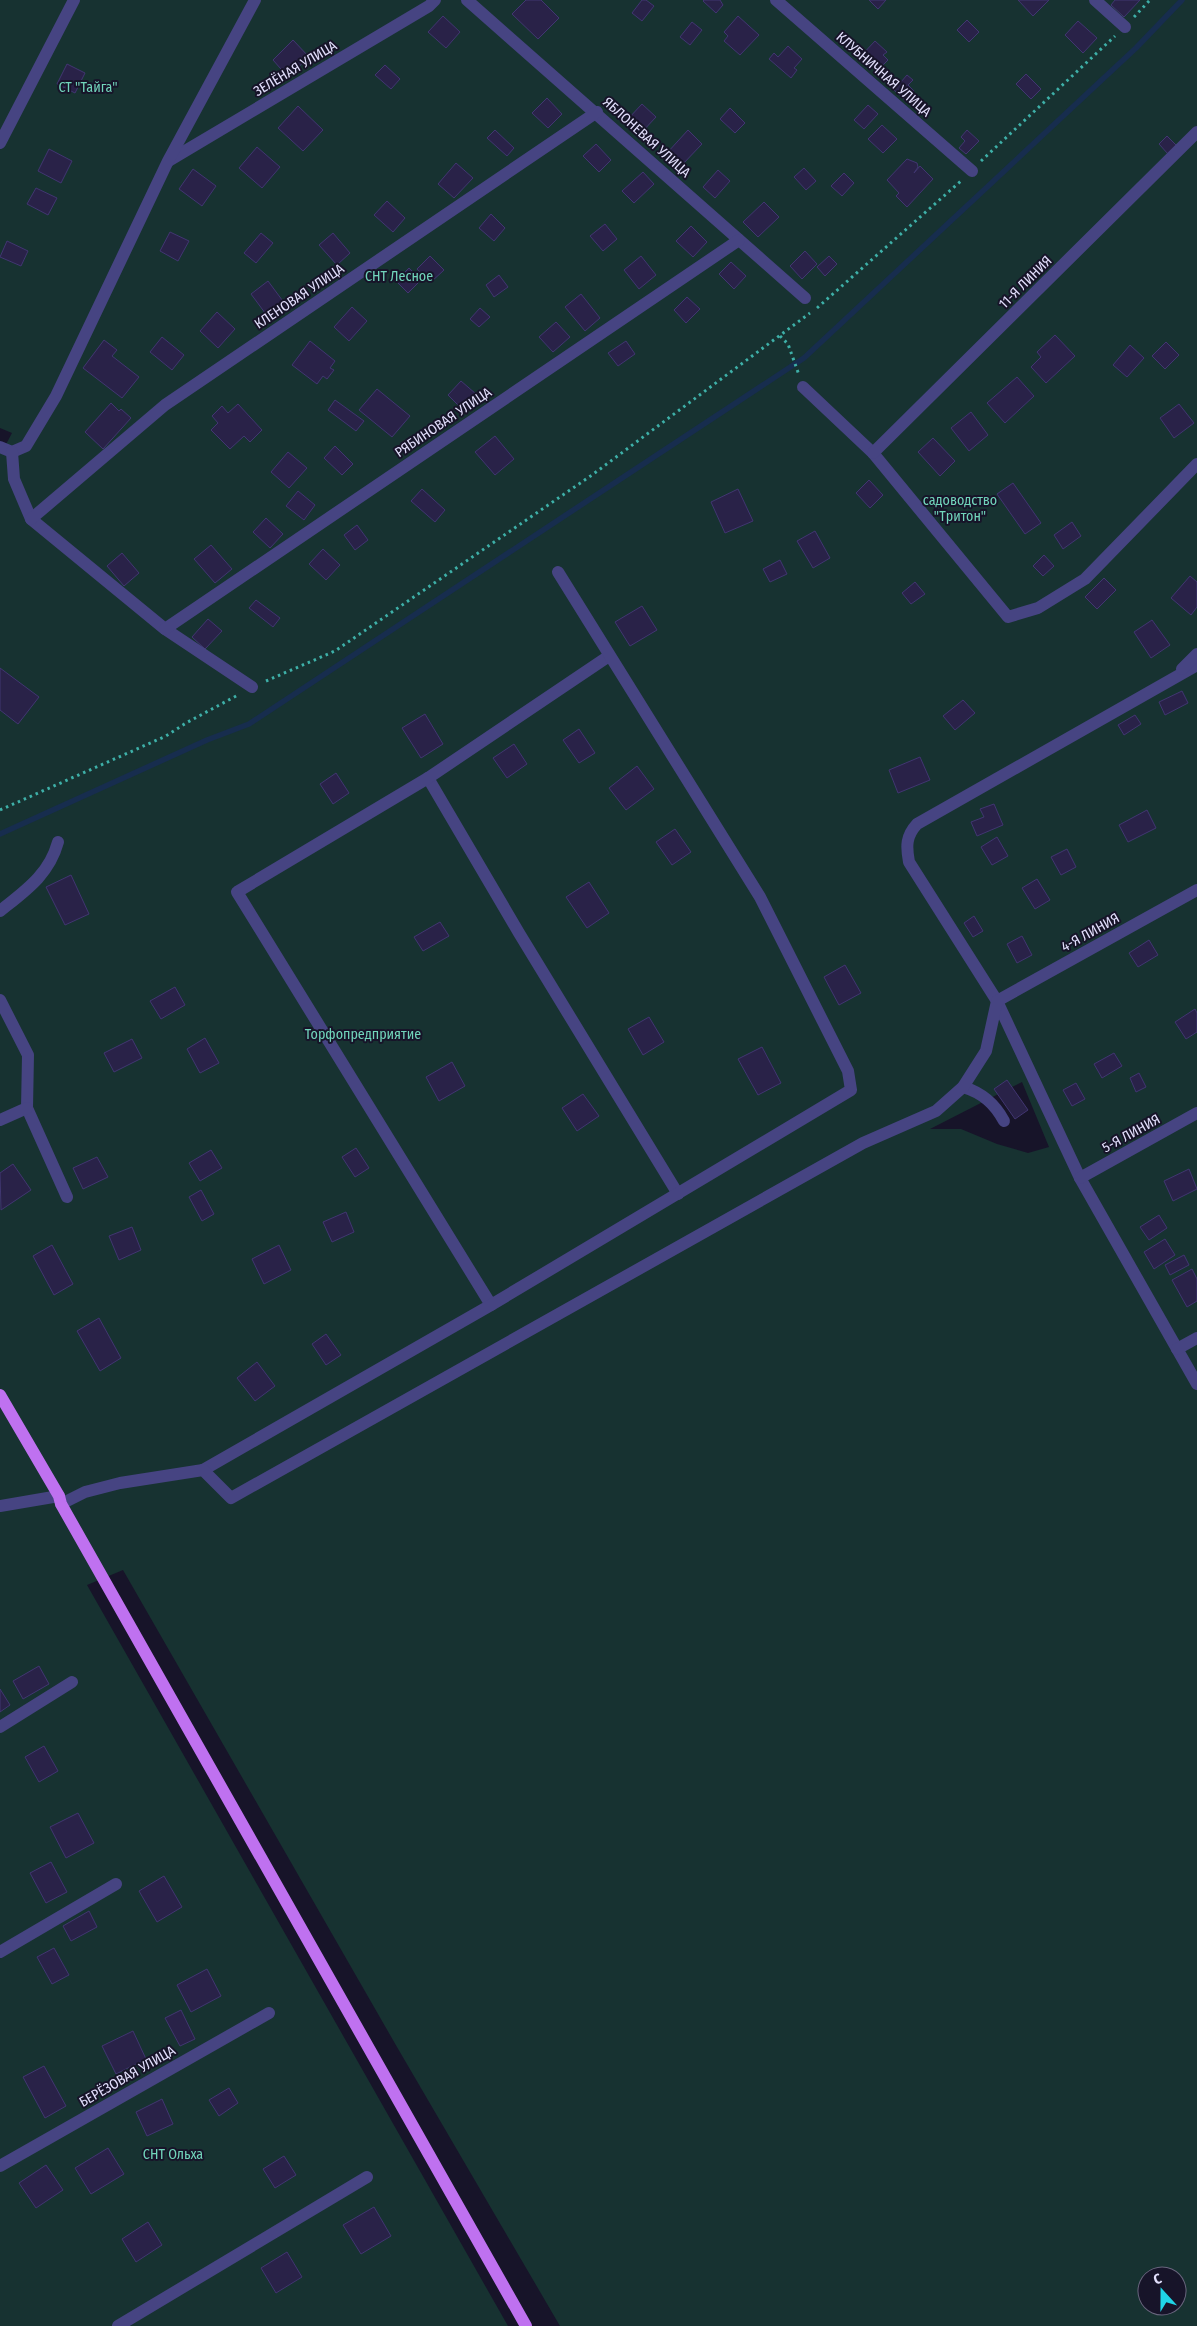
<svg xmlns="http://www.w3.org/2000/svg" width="1197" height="2326" font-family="'Fira Sans Condensed',sans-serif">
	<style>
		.green { fill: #173231; fill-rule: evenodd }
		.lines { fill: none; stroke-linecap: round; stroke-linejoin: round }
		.stream { stroke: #172d4e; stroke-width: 5.5 }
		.building { fill: #292248; stroke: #413671 }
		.path { stroke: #3eb0a8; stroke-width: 3; stroke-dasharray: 2.5 4; stroke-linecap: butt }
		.minor { stroke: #464482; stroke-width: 12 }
		.major { stroke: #bf71f0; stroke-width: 12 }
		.labels { text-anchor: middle; stroke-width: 4; stroke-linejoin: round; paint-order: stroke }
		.street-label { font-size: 14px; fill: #e2dffc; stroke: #171429 }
		.park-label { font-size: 14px; fill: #71d5bb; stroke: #171429 }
	</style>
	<rect width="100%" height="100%" fill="#171429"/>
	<path class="green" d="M0,0H1197V2326H560L397,2047L123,1570L87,1585L508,2326H0V452H2L12,433L0,428ZM1022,1082L1049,1147L1028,1153L997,1144L961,1129H930ZM1147,2276H1177V2306H1147Z"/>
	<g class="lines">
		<path class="stream" d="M0,834L207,740L249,724L804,358L1136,48L1182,0"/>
	</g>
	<g class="building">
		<path d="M526,0H541L559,18L538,39L512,14Z"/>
		<path d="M642,0H646L654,6L642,21L632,13Z"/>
		<path d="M704,0H720L723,5L716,13L703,1Z"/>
		<path d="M869,0H886L878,9Z"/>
		<path d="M1018,0H1049L1033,16Z"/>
		<path d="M1115,0H1140L1124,17L1111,5Z"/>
		<path d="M443,16L460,32L446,48L428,32Z"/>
		<path d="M738,16L759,35L740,55L724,41L728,36L724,32Z"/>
		<path d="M967,20L979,32L969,42L957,30Z"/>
		<path d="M1078,21L1097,38L1083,53L1065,35Z"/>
		<path d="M692,22L702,30L690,45L680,37Z"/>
		<path d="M293,40L309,57L288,77L273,60Z"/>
		<path d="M875,41L887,52L883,55L888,60L881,67L876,62L871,68L860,57Z"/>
		<path d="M788,46L802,59L794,68L797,70L791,78L769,59L774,53L778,57Z"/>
		<path d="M67,64L85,73L75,93L57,84Z"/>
		<path d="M385,65L400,79L391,89L375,75Z"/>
		<path d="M1026,74L1041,89L1031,99L1016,84Z"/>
		<path d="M907,75L913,80L908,85L914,91L905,100L894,90Z"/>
		<path d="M547,98L562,114L548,128L532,113Z"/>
		<path d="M642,104L656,117L641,133L627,120Z"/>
		<path d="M868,105L878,114L864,129L854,120Z"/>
		<path d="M298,106L323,130L303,151L278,128Z"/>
		<path d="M730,108L745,123L735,133L720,119Z"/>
		<path d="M882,125L897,139L883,153L868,139Z"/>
		<path d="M495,130L514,148L507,156L487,138Z"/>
		<path d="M688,130L702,144L681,166L667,153Z"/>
		<path d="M967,130L979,141L966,154L959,148L965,141L961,137Z"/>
		<path d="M1167,136L1177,146L1168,154L1159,144Z"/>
		<path d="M596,144L611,160L599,172L583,156Z"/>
		<path d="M257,147L280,167L262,188L239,168Z"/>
		<path d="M49,149L72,161L61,183L38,171Z"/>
		<path d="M907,159L917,163L918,167L914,173L920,166L933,179L907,207L896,196L899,193L887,180Z"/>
		<path d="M456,163L473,178L454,198L438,184Z"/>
		<path d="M804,168L816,181L806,190L794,177Z"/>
		<path d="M193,169L216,186L202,206L179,189Z"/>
		<path d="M718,170L730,181L715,198L703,187Z"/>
		<path d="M643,172L654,184L634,203L622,191Z"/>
		<path d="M844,173L854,183L842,196L831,186Z"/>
		<path d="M36,188L57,198L48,215L27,204Z"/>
		<path d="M387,201L405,218L393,232L374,215Z"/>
		<path d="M764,202L779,217L758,237L743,222Z"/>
		<path d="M491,214L505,228L494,241L479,228Z"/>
		<path d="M605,224L617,239L603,251L590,236Z"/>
		<path d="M691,226L707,242L693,257L676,241Z"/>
		<path d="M170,232L189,241L178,261L160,251Z"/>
		<path d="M261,233L273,243L256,263L244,253Z"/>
		<path d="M333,233L350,253L337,265L319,245Z"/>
		<path d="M7,241L28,251L21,266L0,257Z"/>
		<path d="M805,251L817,264L802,279L790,266Z"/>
		<path d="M430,256L444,270L430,283L417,269Z"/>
		<path d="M641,256L656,275L639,289L624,270Z"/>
		<path d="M829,256L837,264L825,276L817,267Z"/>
		<path d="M731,262L746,276L734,289L719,274Z"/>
		<path d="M409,268L421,280L408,293L396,281Z"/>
		<path d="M499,275L508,287L494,297L486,285Z"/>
		<path d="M268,281L288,308L271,321L251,294Z"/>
		<path d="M581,294L600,318L585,331L565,307Z"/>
		<path d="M687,297L700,309L686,323L674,310Z"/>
		<path d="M352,307L367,321L349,341L334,327Z"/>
		<path d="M480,308L490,317L479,327L470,319Z"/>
		<path d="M217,312L235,329L218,348L200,331Z"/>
		<path d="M556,322L570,337L553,352L539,337Z"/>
		<path d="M1055,335L1075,356L1046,383L1031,367L1041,357L1037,352Z"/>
		<path d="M162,337L184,355L172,370L150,352Z"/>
		<path d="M104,340L117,350L112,356L139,377L122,398L83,368Z"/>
		<path d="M310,341L335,361L330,368L334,370L327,379L323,376L317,384L292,365Z"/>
		<path d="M626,341L635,354L618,366L608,353Z"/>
		<path d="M1166,342L1179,355L1165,369L1152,356Z"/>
		<path d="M1130,345L1144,358L1127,377L1113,365Z"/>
		<path d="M1017,377L1034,396L1005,423L987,403Z"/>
		<path d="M461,381L476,394L462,409L448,395Z"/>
		<path d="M377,389L410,416L392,437L359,410Z"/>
		<path d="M335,400L364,421L356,431L328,410Z"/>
		<path d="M111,403L119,411L121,409L131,418L103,449L85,432Z"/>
		<path d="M238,404L262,430L250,442L244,436L230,449L211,430L218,423L212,416L222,406L228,413Z"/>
		<path d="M1179,404L1194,423L1174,438L1160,418Z"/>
		<path d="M971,412L988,435L969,451L951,428Z"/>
		<path d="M495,436L514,459L495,475L475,452Z"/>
		<path d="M933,438L955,461L940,476L918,452Z"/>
		<path d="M335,446L353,464L342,475L324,458Z"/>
		<path d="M288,452L307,468L289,488L271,472Z"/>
		<path d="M869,480L883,495L870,508L856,493Z"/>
		<path d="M1013,483L1041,523L1025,534L997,494Z"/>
		<path d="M422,489L445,510L435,522L411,501Z"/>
		<path d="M738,489L753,521L725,533L711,502Z"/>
		<path d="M298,491L315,505L304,520L286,506Z"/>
		<path d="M266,518L283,534L270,548L253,532Z"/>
		<path d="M1072,522L1081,536L1063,549L1054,535Z"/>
		<path d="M357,525L368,540L355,550L344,535Z"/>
		<path d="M815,531L830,558L813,568L797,541Z"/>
		<path d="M211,545L232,569L215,583L194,559Z"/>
		<path d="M323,549L340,565L326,580L309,564Z"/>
		<path d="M122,553L139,573L124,586L107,566Z"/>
		<path d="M1044,555L1054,566L1043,576L1033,566Z"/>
		<path d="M780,560L787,574L770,582L763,569Z"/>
		<path d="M1190,576L1197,582V607L1191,615L1171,598Z"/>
		<path d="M1104,578L1116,590L1097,609L1085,597Z"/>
		<path d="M915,582L925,594L911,604L902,593Z"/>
		<path d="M256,600L280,618L273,627L249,608Z"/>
		<path d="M642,606L657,630L630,646L615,622Z"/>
		<path d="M208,619L222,631L205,649L192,637Z"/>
		<path d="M1152,620L1170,645L1151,658L1134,632Z"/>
		<path d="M0,668L39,697L18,724L0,710Z"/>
		<path d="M1182,691L1188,703L1165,715L1159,702Z"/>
		<path d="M963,700L975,713L955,730L943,716Z"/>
		<path d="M425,714L443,744L421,758L402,728Z"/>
		<path d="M1135,715L1141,724L1124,735L1118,725Z"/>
		<path d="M579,729L595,753L579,763L563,740Z"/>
		<path d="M514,744L527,764L507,778L493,758Z"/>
		<path d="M920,757L930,780L898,793L889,770Z"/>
		<path d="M637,766L654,789L626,810L609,788Z"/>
		<path d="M336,773L349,793L333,804L320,784Z"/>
		<path d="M994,804L1003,825L977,836L971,822L984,817L980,809Z"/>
		<path d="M1147,810L1156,828L1128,842L1119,825Z"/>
		<path d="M675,829L691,852L672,865L656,842Z"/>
		<path d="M997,837L1008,856L992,865L981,847Z"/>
		<path d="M1067,849L1076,867L1061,875L1051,857Z"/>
		<path d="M71,875L89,914L65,925L46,887Z"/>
		<path d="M1037,879L1050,900L1035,909L1022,888Z"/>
		<path d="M589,882L609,913L587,928L566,897Z"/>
		<path d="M974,916L983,931L973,937L964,923Z"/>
		<path d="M440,922L449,936L423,951L414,937Z"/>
		<path d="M1022,936L1032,955L1017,963L1007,944Z"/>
		<path d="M1149,940L1158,955L1138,967L1129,953Z"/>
		<path d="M845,965L861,993L839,1005L824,977Z"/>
		<path d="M175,987L185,1005L161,1019L150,1001Z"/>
		<path d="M1195,1009L1197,1013V1032L1186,1039L1175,1022Z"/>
		<path d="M649,1017L664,1042L643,1055L628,1029Z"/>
		<path d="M205,1038L219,1063L200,1073L187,1049Z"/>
		<path d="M132,1039L142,1058L114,1072L104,1053Z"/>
		<path d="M762,1047L781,1083L758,1095L738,1059Z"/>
		<path d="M1114,1053L1122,1066L1102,1078L1094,1064Z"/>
		<path d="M452,1062L465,1086L439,1101L426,1077Z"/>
		<path d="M1139,1073L1146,1087L1136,1092L1130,1078Z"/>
		<path d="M1007,1080L1028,1110L1015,1119L994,1089Z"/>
		<path d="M1076,1083L1085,1099L1072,1106L1063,1090Z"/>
		<path d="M583,1094L599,1116L577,1131L562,1108Z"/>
		<path d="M356,1148L369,1168L355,1177L342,1157Z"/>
		<path d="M211,1150L222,1168L200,1181L189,1163Z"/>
		<path d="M97,1157L108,1177L83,1189L73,1168Z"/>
		<path d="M13,1164L31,1190L1,1210L0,1173Z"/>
		<path d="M1189,1169L1197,1189L1173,1201L1164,1181Z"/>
		<path d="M201,1190L214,1214L202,1221L189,1197Z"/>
		<path d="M346,1212L354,1232L332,1242L323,1222Z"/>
		<path d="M1159,1215L1167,1228L1149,1240L1140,1227Z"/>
		<path d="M132,1227L141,1250L119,1260L109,1236Z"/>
		<path d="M1165,1239L1175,1255L1154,1269L1144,1252Z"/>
		<path d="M52,1245L73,1284L54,1295L33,1256Z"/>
		<path d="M279,1245L291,1270L264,1284L252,1259Z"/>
		<path d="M1184,1255L1189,1265L1170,1275L1165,1265Z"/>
		<path d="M1192,1269L1197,1279V1301L1187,1307L1172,1280Z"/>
		<path d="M99,1318L121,1358L100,1371L77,1331Z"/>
		<path d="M326,1334L341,1355L326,1365L312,1344Z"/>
		<path d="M257,1362L275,1386L255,1401L237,1378Z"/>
		<path d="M39,1666L49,1684L23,1699L13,1681Z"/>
		<path d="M0,1689L10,1705L0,1712Z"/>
		<path d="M44,1746L58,1771L39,1782L25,1757Z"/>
		<path d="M78,1813L94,1843L66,1858L50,1827Z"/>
		<path d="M51,1862L67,1892L46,1903L30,1873Z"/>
		<path d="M164,1876L182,1907L157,1922L139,1891Z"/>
		<path d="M89,1911L97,1927L71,1941L63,1926Z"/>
		<path d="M54,1948L69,1975L52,1984L37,1957Z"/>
		<path d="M207,1969L221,1996L191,2012L177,1985Z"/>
		<path d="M181,2010L195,2039L180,2046L165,2018Z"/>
		<path d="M133,2031L146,2059L116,2074L102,2046Z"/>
		<path d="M44,2066L66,2106L45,2118L23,2077Z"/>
		<path d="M229,2088L238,2103L219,2116L209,2100Z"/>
		<path d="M162,2099L173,2124L147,2136L136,2112Z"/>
		<path d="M108,2148L124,2174L91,2194L75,2168Z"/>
		<path d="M284,2156L296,2175L275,2188L263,2169Z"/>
		<path d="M46,2165L63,2190L36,2208L19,2183Z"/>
		<path d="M374,2207L391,2236L361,2254L343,2225Z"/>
		<path d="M148,2222L162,2245L136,2262L122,2239Z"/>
		<path d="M287,2252L302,2277L276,2293L261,2268Z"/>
	</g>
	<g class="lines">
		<g class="path">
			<path d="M1134,17L1150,0"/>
			<path d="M981,161L1115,36"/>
			<path d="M817,308L962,180"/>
			<path d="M780,336L788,344L799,375"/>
			<path d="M266,681L335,651L592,475L810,313"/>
			<path d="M0,810L166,736L186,723L238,695"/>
		</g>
		<g class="minor">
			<path d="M467,0L805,298"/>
			<path d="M776,0L972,171"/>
			<path d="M1095,0L1125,27"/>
			<path d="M0,143L74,0"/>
			<path d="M170,160L429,6L435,0"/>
			<path d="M803,387L873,453L1008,617L1038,608L1085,579L1197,464"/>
			<path d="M0,447L12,452L26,446L56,396L168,161L255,0"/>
			<path d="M12,452L14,479L31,519L165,629L252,687"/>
			<path d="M873,453L1197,132"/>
			<path d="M31,519L165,405L597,112"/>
			<path d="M165,629L739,240"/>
			<path d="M1197,665L917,824C906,836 906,846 909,862L997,1001L1080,1178L1197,1384"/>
			<path d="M1182,669L1197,654"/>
			<path d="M428,778L519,933L678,1194"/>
			<path d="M0,911C25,891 49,875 58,842"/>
			<path d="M0,1000L28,1055L27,1108L67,1197"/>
			<path d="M963,1087C983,1093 995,1104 1004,1121"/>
			<path d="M0,1120L27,1108"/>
			<path d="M1080,1178L1197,1113"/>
			<path d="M491,1305L237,892L428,778L609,656"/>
			<path d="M1177,1349L1197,1338"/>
			<path d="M203,1470L491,1305L851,1090L848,1071L760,897L558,572"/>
			<path d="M61,1504L85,1492L120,1483L203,1470L231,1498L863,1143L936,1111L963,1087L986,1051L997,1001L1197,890"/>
			<path d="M0,1506L59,1496"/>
			<path d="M0,1727L72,1682"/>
			<path d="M0,1952L116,1884"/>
			<path d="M0,2166L269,2013"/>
			<path d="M118,2326L367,2177"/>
		</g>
		<path class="major" d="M0,1395L59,1496L61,1504L526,2326"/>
	</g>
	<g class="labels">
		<g class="street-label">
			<text transform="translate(295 68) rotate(-31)" y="5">ЗЕЛЁНАЯ УЛИЦА</text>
			<text transform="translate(884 74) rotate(41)" y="5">КЛУБНИЧНАЯ УЛИЦА</text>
			<text transform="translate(647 137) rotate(42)" y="5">ЯБЛОНЕВАЯ УЛИЦА</text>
			<text transform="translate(1025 282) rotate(-45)" y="5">11-Я ЛИНИЯ</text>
			<text transform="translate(299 296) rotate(-34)" y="5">КЛЕНОВАЯ УЛИЦА</text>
			<text transform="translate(443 422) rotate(-34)" y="5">РЯБИНОВАЯ УЛИЦА</text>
			<text transform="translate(1090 932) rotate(-29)" y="5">4-Я ЛИНИЯ</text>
			<text transform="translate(1131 1133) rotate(-29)" y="5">5-Я ЛИНИЯ</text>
			<text transform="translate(127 2076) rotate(-30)" y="5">БЕРЁЗОВАЯ УЛИЦА</text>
		</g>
		<g class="park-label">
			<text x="88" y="92">СТ "Тайга"</text>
			<text x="399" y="281">СНТ Лесное</text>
			<text x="960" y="505">садоводство<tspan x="960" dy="16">"Тритон"</tspan></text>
			<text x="363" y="1039">Торфопредприятие</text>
			<text x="173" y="2159">СНТ Ольха</text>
		</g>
	</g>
	<g transform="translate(1162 2291) rotate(339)"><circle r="24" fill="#171429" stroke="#68657d"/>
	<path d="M0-4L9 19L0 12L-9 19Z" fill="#1fd5e7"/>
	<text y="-8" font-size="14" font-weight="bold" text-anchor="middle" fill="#e2dffc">С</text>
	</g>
</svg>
